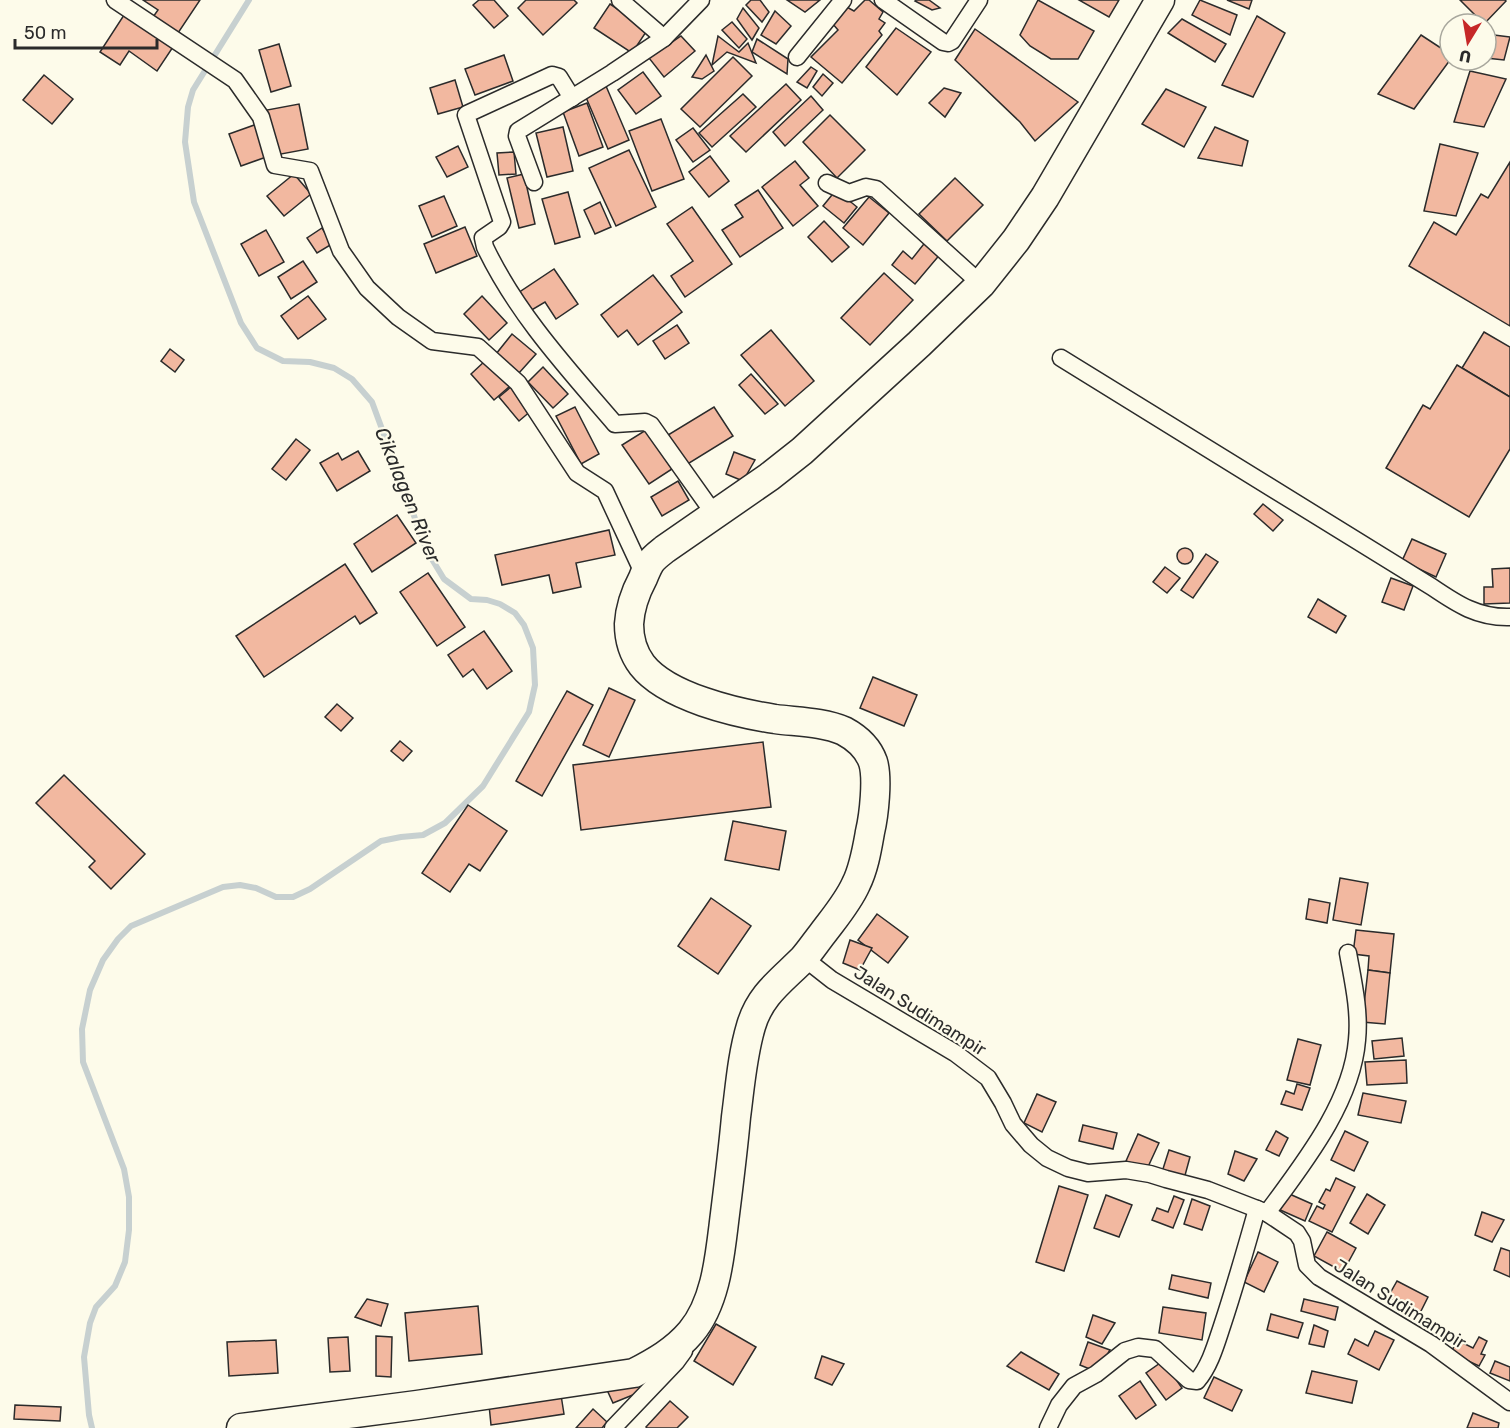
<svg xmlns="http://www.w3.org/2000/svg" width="1510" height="1428" font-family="Rubik,sans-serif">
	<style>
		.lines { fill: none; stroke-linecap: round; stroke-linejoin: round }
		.stream { stroke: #c7d0d0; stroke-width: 6 }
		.building { fill: #f2b8a0; stroke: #2b2b2b; stroke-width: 1.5 }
		.minor-casing { stroke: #2b2b2b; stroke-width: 19 }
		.trunk-casing { stroke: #2b2b2b; stroke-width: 31 }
		.minor { stroke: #fdfbea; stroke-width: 16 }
		.trunk { stroke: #fdfbea; stroke-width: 28 }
		.labels { text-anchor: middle; stroke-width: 4.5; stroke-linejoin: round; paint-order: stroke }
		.street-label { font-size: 18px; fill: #2b2b2b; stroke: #fdfbea }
		.water-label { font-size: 20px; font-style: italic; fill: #2b2b2b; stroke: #fdfbea }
	</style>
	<rect width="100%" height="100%" fill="#fdfbea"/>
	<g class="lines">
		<path class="stream" d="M92,1428L89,1415L84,1357L90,1323L96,1307L115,1286L125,1262L129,1230V1197L124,1169L83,1062L82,1029L90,990L103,960L118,939L131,926L223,887L240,885L256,888L276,897H293L310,889L381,841L401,837L423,835L445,823L483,786L529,712L535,685L533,648L524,625L515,613L500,604L487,600L471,599L444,579L427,551L372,402L352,379L334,368L310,362L283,361L257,348L241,323L194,202L185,142L188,107L193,90L249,0"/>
	</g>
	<g class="building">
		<path d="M143,0H200L178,33L153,17L158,10Z"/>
		<path d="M479,0H494L508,16L494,28L473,5Z"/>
		<path d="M526,0H574L577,3L543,35L518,8Z"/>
		<path d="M751,0H760L769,12L762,22L746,5Z"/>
		<path d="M787,0H820L805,12Z"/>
		<path d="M865,0H869L883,12L879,19L885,23L879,31L882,35L842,83L811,57L838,30L832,23L845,6L854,11Z"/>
		<path d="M916,0H929L940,8L932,10L915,1Z"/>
		<path d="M1038,0L1094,31L1078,59H1051L1030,46L1020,35Z"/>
		<path d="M1079,0H1119L1109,17Z"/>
		<path d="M1200,0L1237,15L1230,35L1192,15Z"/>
		<path d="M1227,0H1252L1249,9Z"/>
		<path d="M1460,0H1505L1506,1L1484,24Z"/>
		<path d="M610,4L648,29L632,53L594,28Z"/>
		<path d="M743,8L759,28L752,40L737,19Z"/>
		<path d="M775,11L791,26L776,44L761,35Z"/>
		<path d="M124,15L173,47L157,71L129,51L120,65L100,52Z"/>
		<path d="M1257,16L1285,33L1253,97L1222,85Z"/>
		<path d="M1182,19L1226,44L1215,62L1168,33Z"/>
		<path d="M732,22L747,39L739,48L722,30Z"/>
		<path d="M896,28L931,52L897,95L866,67Z"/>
		<path d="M975,29L1078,102L1035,141L1020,122L955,60Z"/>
		<path d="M1486,34L1510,37L1504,60L1486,58Z"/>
		<path d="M1421,35L1450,54V60L1414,109L1378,94Z"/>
		<path d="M681,36L695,51L664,77L649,58Z"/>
		<path d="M718,36L739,52L748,43L756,63L727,52L712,65Z"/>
		<path d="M757,39L788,59L787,74L752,52Z"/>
		<path d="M279,44L291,86L271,92L259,50Z"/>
		<path d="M504,55L513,81L475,95L465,69Z"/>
		<path d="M706,55L714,71L702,79L692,77Z"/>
		<path d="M733,57L752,76L700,127L681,109Z"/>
		<path d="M811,67L817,71L807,88L797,82Z"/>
		<path d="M1470,71L1506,79L1484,127L1454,122Z"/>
		<path d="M643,72L661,96L636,114L618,90Z"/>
		<path d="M823,74L833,83L822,96L813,87Z"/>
		<path d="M44,75L73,99L52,124L23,100Z"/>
		<path d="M455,80L463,107L438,114L430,88Z"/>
		<path d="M786,84L801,100L746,152L730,136Z"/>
		<path d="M606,86L629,140L608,149L585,95Z"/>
		<path d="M944,88L961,93L945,117L929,103Z"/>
		<path d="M1166,89L1206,107L1184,147L1142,124Z"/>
		<path d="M743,94L756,107L712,147L699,133Z"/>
		<path d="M811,96L823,110L785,146L773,132Z"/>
		<path d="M587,103L603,147L579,156L563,112Z"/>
		<path d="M299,104L308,149L276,155L267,110Z"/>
		<path d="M830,115L865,150L837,178L803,142Z"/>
		<path d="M661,119L684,179L652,191L629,131Z"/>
		<path d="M257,124L269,156L241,166L229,134Z"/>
		<path d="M563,127L573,171L547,177L536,133Z"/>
		<path d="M1215,127L1248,141L1242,166L1198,158Z"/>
		<path d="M693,128L710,150L693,162L676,140Z"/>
		<path d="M1440,144L1478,153L1456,216L1424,211Z"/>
		<path d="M458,146L468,167L447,177L436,157Z"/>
		<path d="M629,150L656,207L616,226L589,168Z"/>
		<path d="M514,152L516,174L499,175L497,153Z"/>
		<path d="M710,156L729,181L709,197L689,172Z"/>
		<path d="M795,161L809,178L800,185L818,206L793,226L762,187Z"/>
		<path d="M1510,162V326L1409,266L1434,222L1456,235L1481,194L1488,198Z"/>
		<path d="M294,174L311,194L284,216L267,196Z"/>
		<path d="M524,174L535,224L519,228L507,178Z"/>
		<path d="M955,178L983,205L947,241L919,214Z"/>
		<path d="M758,190L783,228L740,257L722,230L743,217L735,205Z"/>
		<path d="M836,190L857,207L844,223L823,206Z"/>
		<path d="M568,192L580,237L555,244L542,199Z"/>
		<path d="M444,196L457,226L432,237L419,206Z"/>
		<path d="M869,197L889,213L863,245L843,228Z"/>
		<path d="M600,202L611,227L595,234L584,210Z"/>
		<path d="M692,207L732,264L685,297L671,276L693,261L667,224Z"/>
		<path d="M824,221L849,247L832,262L808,237Z"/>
		<path d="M465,227L477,256L436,273L424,244Z"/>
		<path d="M322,228L332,244L317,253L307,238Z"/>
		<path d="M266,230L284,262L259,276L241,244Z"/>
		<path d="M927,240L942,252L915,284L892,265L903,251L912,259Z"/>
		<path d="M303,261L317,282L291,299L278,277Z"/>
		<path d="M554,269L578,304L556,319L545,302L530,311L518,293Z"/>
		<path d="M884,273L913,300L870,345L841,318Z"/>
		<path d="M653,275L682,312L638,345L627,330L618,337L601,315Z"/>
		<path d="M308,296L326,319L298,339L281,316Z"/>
		<path d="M482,296L507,323L489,340L464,314Z"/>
		<path d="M677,325L689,343L665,359L653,341Z"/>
		<path d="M771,330L814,381L785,406L741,355Z"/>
		<path d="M1484,332L1510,347V397L1462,368Z"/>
		<path d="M512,334L536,354L519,373L496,354Z"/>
		<path d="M170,349L184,360L175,372L161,361Z"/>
		<path d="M486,360L510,386L494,400L471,374Z"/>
		<path d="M1457,365L1510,397V449L1469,517L1386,468L1423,405L1430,409Z"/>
		<path d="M543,367L568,394L553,408L528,382Z"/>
		<path d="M751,374L778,404L765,414L739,385Z"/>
		<path d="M512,386L532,410L519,421L499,397Z"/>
		<path d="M575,407L599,454L581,464L556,416Z"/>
		<path d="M714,407L733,436L686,465L668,435Z"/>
		<path d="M646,430L672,469L649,484L622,445Z"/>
		<path d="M296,439L310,450L286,480L272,469Z"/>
		<path d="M358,451L370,471L337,491L320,463L338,453L342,460Z"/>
		<path d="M734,452L755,460L743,481L726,474Z"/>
		<path d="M678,481L689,500L662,516L651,497Z"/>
		<path d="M1263,504L1283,520L1273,531L1254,514Z"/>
		<path d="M397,515L416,543L372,572L354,544Z"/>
		<path d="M609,530L615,555L576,563L581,587L553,593L549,575L502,585L495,555Z"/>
		<path d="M1412,539L1446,554L1436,577L1402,561Z"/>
		<circle cx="1185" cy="556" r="8"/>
		<path d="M1206,554L1218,562L1193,598L1181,590Z"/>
		<path d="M345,564L377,613L360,624L355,616L264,677L236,636Z"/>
		<path d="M1165,567L1180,578L1167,593L1153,582Z"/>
		<path d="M1510,568V603L1484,604V587H1493L1492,569Z"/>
		<path d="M428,573L465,627L437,646L400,592Z"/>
		<path d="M1391,578L1413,586L1404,610L1382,602Z"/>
		<path d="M1318,599L1346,616L1336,633L1308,617Z"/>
		<path d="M484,631L512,671L487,689L473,669L463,677L448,655Z"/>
		<path d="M873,677L917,695L904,726L860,708Z"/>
		<path d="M609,688L635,700L609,757L583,745Z"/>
		<path d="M567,691L593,705L542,796L516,781Z"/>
		<path d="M337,704L353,718L341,731L325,717Z"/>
		<path d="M400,741L412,751L403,761L391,751Z"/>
		<path d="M763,742L771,807L581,830L573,765Z"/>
		<path d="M64,775L145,854L111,889L89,867L95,861L36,803Z"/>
		<path d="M468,805L507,831L480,871L469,864L450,892L422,873Z"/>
		<path d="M733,821L786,831L779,870L725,860Z"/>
		<path d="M1340,878L1368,883L1361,925L1333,920Z"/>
		<path d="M711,898L751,926L718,974L678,946Z"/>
		<path d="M1309,899L1330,903L1327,923L1306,919Z"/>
		<path d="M877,914L908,937L888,963L858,940Z"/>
		<path d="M1356,930L1394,934L1390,973L1368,970L1369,956L1353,954Z"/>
		<path d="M850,940L872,948L860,970L843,963Z"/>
		<path d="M1368,970L1390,973L1385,1024L1362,1022Z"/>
		<path d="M1402,1038L1404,1056L1374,1059L1372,1041Z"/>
		<path d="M1298,1039L1321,1045L1310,1085L1287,1080Z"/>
		<path d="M1406,1060L1407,1083L1367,1085L1365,1062Z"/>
		<path d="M1297,1084L1310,1088L1302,1110L1281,1104L1286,1091L1294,1094Z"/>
		<path d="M1363,1093L1406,1101L1401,1123L1358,1115Z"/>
		<path d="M1037,1094L1056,1102L1042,1132L1024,1123Z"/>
		<path d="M1083,1125L1117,1133L1113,1149L1079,1141Z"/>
		<path d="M1276,1131L1288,1138L1279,1156L1266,1150Z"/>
		<path d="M1345,1131L1368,1142L1354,1171L1331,1160Z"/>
		<path d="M1138,1134L1159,1143L1147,1169L1126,1161Z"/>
		<path d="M1169,1150L1190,1157L1184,1179L1162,1172Z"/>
		<path d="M1235,1151L1257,1159L1244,1181L1228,1174Z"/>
		<path d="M1336,1178L1355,1187L1332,1232L1309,1221L1317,1206L1323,1209L1325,1205L1319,1202L1326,1189L1330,1191Z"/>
		<path d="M1059,1186L1088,1195L1064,1271L1036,1262Z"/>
		<path d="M1285,1192L1312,1204L1305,1221L1278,1209Z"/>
		<path d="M1367,1194L1385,1205L1368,1234L1350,1223Z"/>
		<path d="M1106,1195L1132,1205L1119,1237L1094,1228Z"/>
		<path d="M1174,1196L1184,1200L1173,1228L1152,1220L1157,1208L1168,1212Z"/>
		<path d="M1192,1199L1210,1206L1202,1230L1184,1224Z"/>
		<path d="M1482,1212L1504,1220L1492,1242L1475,1235Z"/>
		<path d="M1327,1232L1356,1248L1343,1272L1314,1256Z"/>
		<path d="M1501,1248L1510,1251V1277L1494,1270Z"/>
		<path d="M1258,1252L1278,1262L1264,1292L1244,1282Z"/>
		<path d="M1172,1275L1211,1283L1208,1298L1169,1289Z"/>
		<path d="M1397,1281L1428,1297L1420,1313L1388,1297Z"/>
		<path d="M367,1299L388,1304L381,1326L355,1317Z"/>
		<path d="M1304,1299L1338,1307L1335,1320L1301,1311Z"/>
		<path d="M478,1306L482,1354L409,1361L405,1313Z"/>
		<path d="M1163,1307L1206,1313L1202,1340L1159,1333Z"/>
		<path d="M1271,1314L1303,1323L1298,1338L1267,1330Z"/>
		<path d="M1093,1315L1115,1323L1102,1344L1086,1337Z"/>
		<path d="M716,1324L756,1347L733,1385L694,1361Z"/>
		<path d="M1314,1325L1328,1331L1324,1347L1309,1344Z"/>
		<path d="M1375,1331L1394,1340L1379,1370L1348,1354L1355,1339L1368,1346Z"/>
		<path d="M376,1336L392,1337L391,1377L376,1376Z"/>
		<path d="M348,1337L350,1371L330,1372L328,1338Z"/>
		<path d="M1479,1337L1487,1341L1481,1354L1485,1355L1479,1366L1451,1353L1457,1340L1473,1348Z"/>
		<path d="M276,1340L278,1373L229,1376L227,1342Z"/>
		<path d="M1088,1342L1110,1350L1097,1372L1080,1365Z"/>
		<path d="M1021,1352L1059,1374L1049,1390L1007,1366Z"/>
		<path d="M822,1356L844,1364L832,1385L815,1378Z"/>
		<path d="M1163,1361L1182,1388L1166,1400L1146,1373Z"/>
		<path d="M1495,1361L1510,1367V1381L1490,1373Z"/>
		<path d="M1312,1371L1357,1381L1352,1403L1306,1393Z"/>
		<path d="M644,1374L650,1388L613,1403L607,1390Z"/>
		<path d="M1214,1377L1242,1390L1232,1411L1204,1398Z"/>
		<path d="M1140,1381L1156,1405L1136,1419L1119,1396Z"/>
		<path d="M561,1395L564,1414L491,1425L489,1405Z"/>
		<path d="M670,1401L688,1417L677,1428H647L646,1427Z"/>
		<path d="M15,1405L61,1407L60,1421L14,1419Z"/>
		<path d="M593,1409L607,1422L602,1428H576Z"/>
		<path d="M1473,1413L1499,1423L1498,1428H1467Z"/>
	</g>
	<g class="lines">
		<g class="minor-casing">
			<g id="minor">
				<path d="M115,0L235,80L261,117L275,165L310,171L341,251L367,288L398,317L432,341L478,347L518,383L577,473L605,491L644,575"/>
				<path d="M620,0L664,38"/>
				<path d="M883,0L943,42L948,43L952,41L979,0"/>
				<path d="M797,57L843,0"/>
				<path d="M572,98L559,77L552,75L467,114L466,115L502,222L499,227L483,238L485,247C517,314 567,368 615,424L645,422L651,425L715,515"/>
				<path d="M534,182L517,136L518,131L612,73L664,38L701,0"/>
				<path d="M827,183L849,193L866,187L876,189L981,284"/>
				<path d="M1061,358L1432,587C1457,604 1478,618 1510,617"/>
				<path d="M804,958L832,980L955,1053L988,1078L1003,1103L1013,1124L1031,1145L1047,1158L1068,1168L1088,1173L1126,1170L1150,1174L1166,1179L1208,1190L1257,1209L1267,1213L1297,1233L1302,1241L1307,1265L1319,1277L1431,1344L1510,1402"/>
				<path d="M1267,1213C1303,1164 1352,1103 1357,1040C1360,1011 1353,981 1348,953"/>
				<path d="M613,1428L676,1362L684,1351"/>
				<path d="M1048,1428L1059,1405L1074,1386L1096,1374L1125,1351L1138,1347L1155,1349L1189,1380L1197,1381C1210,1366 1216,1344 1222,1326C1235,1287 1246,1248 1257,1209"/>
			</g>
		</g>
		<g class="trunk-casing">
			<path id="trunk" d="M241,1428L417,1405L634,1373C655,1362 675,1351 691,1332C717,1301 720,1253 725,1214C729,1182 733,1150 736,1117C740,1087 742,1056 751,1026C760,995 781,981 803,959C810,951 816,942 823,933C835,917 848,902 856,884C864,868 867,849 870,832C874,815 878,778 873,762C868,748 857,738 844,731C823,722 798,722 775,719C736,713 667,697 642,665C633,653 629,639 629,624C630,607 635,593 643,578C645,573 647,568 650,563C653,558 660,553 665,549L769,477L802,451L919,344L981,284L1016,240L1045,197L1160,0"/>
		</g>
		<use href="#minor" class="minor"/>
		<use href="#trunk" class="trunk"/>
	</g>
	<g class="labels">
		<g class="street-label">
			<text transform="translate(920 1011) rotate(32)" y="6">Jalan Sudimampir</text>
			<text transform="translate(1400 1304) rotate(32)" y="6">Jalan Sudimampir</text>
		</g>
		<g class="water-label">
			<text transform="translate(408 495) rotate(68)" y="7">Cikalagen River</text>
		</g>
	</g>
	<g transform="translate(1468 42) rotate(191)"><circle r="28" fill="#fdfbea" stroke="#a9a89e" stroke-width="1.5"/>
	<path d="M0-4.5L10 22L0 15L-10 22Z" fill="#c62828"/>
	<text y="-9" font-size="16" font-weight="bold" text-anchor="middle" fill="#2b2b2b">U</text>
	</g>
	<path d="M15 39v9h142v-9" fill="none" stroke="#2b2b2b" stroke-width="3"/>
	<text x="24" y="39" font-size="18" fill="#2b2b2b" stroke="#fdfbea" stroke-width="4.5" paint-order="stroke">50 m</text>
</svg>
